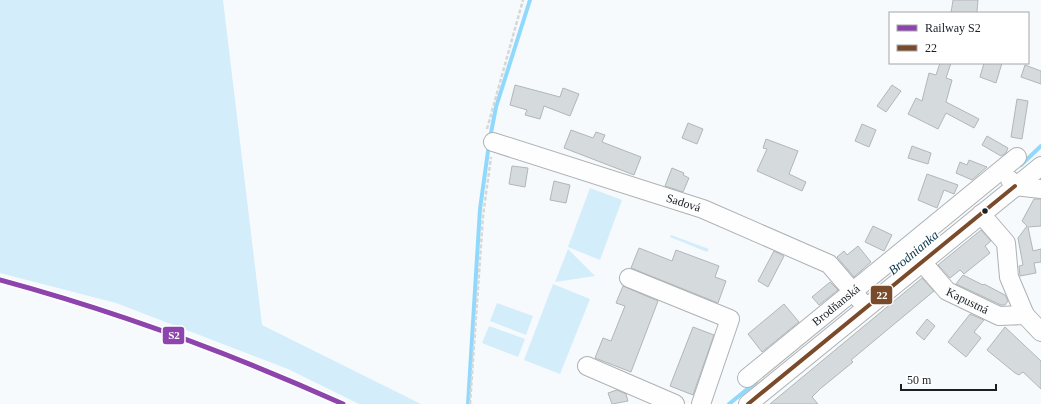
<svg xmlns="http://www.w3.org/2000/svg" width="1041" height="404" font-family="'Times New Roman',serif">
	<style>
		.green { fill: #d3edfb }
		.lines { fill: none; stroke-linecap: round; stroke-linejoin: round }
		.stream { stroke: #90d9fd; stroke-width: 4 }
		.building { fill: #d5dadd; stroke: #b1b6b9 }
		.minor-casing { stroke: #adb2b4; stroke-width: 20 }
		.path { stroke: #d6d7d7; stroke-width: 2.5; stroke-dasharray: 4 2; stroke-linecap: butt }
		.minor { stroke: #fefeff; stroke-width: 18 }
		.bus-1-casing { stroke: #fff; stroke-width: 7 }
		.bus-1 { stroke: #7a4b2a; stroke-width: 4 }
		.rail-1-casing { stroke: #fff; stroke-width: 8 }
		.rail-1 { stroke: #8e44ad; stroke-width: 5 }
		.bus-dot { fill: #191f23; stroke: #fff; stroke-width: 1.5 }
		.labels { text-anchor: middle; stroke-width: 3; stroke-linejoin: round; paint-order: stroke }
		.street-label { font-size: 12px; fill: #191f23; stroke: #fff }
		.water-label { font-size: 13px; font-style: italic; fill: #033347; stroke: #fff }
		.line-badge { stroke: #fff; stroke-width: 1.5 }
		.badge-label { font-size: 11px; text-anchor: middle; font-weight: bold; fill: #fff }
	</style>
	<rect width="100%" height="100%" fill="#f6fafc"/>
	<g class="green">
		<path d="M0,0H223L262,325L421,404H359L288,369L116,303L0,273Z"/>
		<path d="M590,188L622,200L600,260L568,247Z"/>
		<path d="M671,235L709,249L707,252L670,237Z"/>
		<path d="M568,249L595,276L555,282Z"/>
		<path d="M553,284L590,299L560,374L524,360Z"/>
		<path d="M497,303L533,316L526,335L490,321Z"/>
		<path d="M489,326L525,339L518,357L482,343Z"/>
	</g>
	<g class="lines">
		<g class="stream">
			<path d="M490,138L496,107L530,0"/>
			<path d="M1021,165L1041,146"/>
			<path d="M468,404L480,209L489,144"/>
			<path d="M729,404L756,382"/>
		</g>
	</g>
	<g class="building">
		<path d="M953,0H978L977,11L976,13H951Z"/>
		<path d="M940,63H951L946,78L952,80L946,102L979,119L974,128L946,113L938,129L908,114L916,98L922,101L929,73L936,75Z"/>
		<path d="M984,63H1002L996,83L980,77Z"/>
		<path d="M1025,65L1041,71V84L1021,77Z"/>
		<path d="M515,85L560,97L563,88L579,94L570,116L544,106L540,119L525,115L527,110L510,105Z"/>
		<path d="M892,85L901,91L886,112L877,106Z"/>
		<path d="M1017,99L1028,101L1022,139L1011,137Z"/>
		<path d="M688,123L703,129L697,144L682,138Z"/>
		<path d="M862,124L876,130L869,147L855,141Z"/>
		<path d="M571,130L593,138L596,132L605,135L602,142L641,157L634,175L564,148Z"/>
		<path d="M987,136L1008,148L1006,153L1001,156L982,145Z"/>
		<path d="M766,139L798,151L789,174L806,182L802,191L757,171L767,149L763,148Z"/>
		<path d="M912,146L931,153L928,164L908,158Z"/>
		<path d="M969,160L987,167L972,180L956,173L960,162L967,165Z"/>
		<path d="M512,166L528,168L525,187L509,184Z"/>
		<path d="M672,168L684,173L683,175L689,178L683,192L665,186Z"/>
		<path d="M927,174L958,185L954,194L944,190L937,208L918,200Z"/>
		<path d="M554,181L570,185L566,203L550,200Z"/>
		<path d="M1034,199H1041V226L1028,227L1033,251L1041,249V262L1034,263L1036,273L1020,276L1019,266L1023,265L1018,238L1027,226L1022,221Z"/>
		<path d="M873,226L892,235L884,251L865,242Z"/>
		<path d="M981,230L991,241L985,246L990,253L964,274L960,270L950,278L938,265Z"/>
		<path d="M858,246L871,262L854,277L837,257L844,251L847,255Z"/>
		<path d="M639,248L672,261L676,250L719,266L715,277L726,281L718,303L631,268Z"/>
		<path d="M774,251L784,256L768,287L758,281Z"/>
		<path d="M963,275L983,285L984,284L1005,295L1008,301L1005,305H1001L956,284Z"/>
		<path d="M922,278L934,291L851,360L853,362L820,389L812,397L818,404H770Z"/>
		<path d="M830,282L838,290L819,305L812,297Z"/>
		<path d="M623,286L658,301L631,372L595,358L603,338L611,341L625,306L616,303Z"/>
		<path d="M784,304L799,322L762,352L748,334Z"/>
		<path d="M970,314L984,320L974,332L981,338L966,357L948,342Z"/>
		<path d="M927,319L935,326L924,340L916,333Z"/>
		<path d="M693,327L714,335L693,395L670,386Z"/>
		<path d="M1005,327L1041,361V389L1023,372L1019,375L1015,373L987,350Z"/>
		<path d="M617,390L626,394L628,401L612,404L608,393Z"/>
	</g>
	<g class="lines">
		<g class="minor-casing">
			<g id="minor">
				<path id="s1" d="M493,142L703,209L829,264L866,307"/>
				<path d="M1010,180L1015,186L1041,189"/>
				<path d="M981,214L1006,243L1009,277L1025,315"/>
				<path id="s2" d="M922,262L947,291L999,316L1025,315L1041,332"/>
				<path d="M629,278L730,319L701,404"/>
				<path d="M587,366L675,404"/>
				<path id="s3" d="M747,378L1017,157"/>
				<path d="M748,404L1041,166"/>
			</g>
		</g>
		<g class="path">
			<path d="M487,129L523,0"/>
			<path d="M470,404L483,216L491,157"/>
		</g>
		<use href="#minor" class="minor"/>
		<g class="bus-1-casing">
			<path id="bus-1" d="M748,404L1015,186"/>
		</g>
		<use href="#bus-1" class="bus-1"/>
		<g class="rail-1-casing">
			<path id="rail-1" d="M0,280C118,312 232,354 343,404"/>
		</g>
		<use href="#rail-1" class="rail-1"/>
	</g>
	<circle class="bus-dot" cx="985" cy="211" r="3.5"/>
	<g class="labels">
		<g class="street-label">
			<text dy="4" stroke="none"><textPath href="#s1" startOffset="200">Sadová</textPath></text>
			<text dy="4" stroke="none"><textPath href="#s2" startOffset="61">Kapustná</textPath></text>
			<text dy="4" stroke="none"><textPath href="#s3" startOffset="115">Brodňanská</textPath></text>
		</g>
		<g class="water-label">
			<text transform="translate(913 252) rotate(-40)" y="5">Brodnianka</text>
		</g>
	</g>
	<g class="line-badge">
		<rect x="870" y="285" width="23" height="20" rx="4" fill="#7a4b2a"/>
		<rect x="162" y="326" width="23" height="19" rx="4" fill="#8e44ad"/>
	</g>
	<g class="badge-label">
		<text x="882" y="299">22</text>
		<text x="174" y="339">S2</text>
	</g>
	<rect x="889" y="12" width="140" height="52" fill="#ffffff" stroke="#a3a5a7"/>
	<rect x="897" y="25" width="20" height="6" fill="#8e44ad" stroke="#a3a5a7"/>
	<text x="925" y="32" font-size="12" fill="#191f23">Railway S2</text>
	<rect x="897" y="45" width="20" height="6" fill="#7a4b2a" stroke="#a3a5a7"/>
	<text x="925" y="52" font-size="12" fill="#191f23">22</text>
	<path d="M901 384v6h95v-6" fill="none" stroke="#191f23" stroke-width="2"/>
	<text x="907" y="384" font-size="12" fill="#191f23" stroke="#ffffff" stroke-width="3" paint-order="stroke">50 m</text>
</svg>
